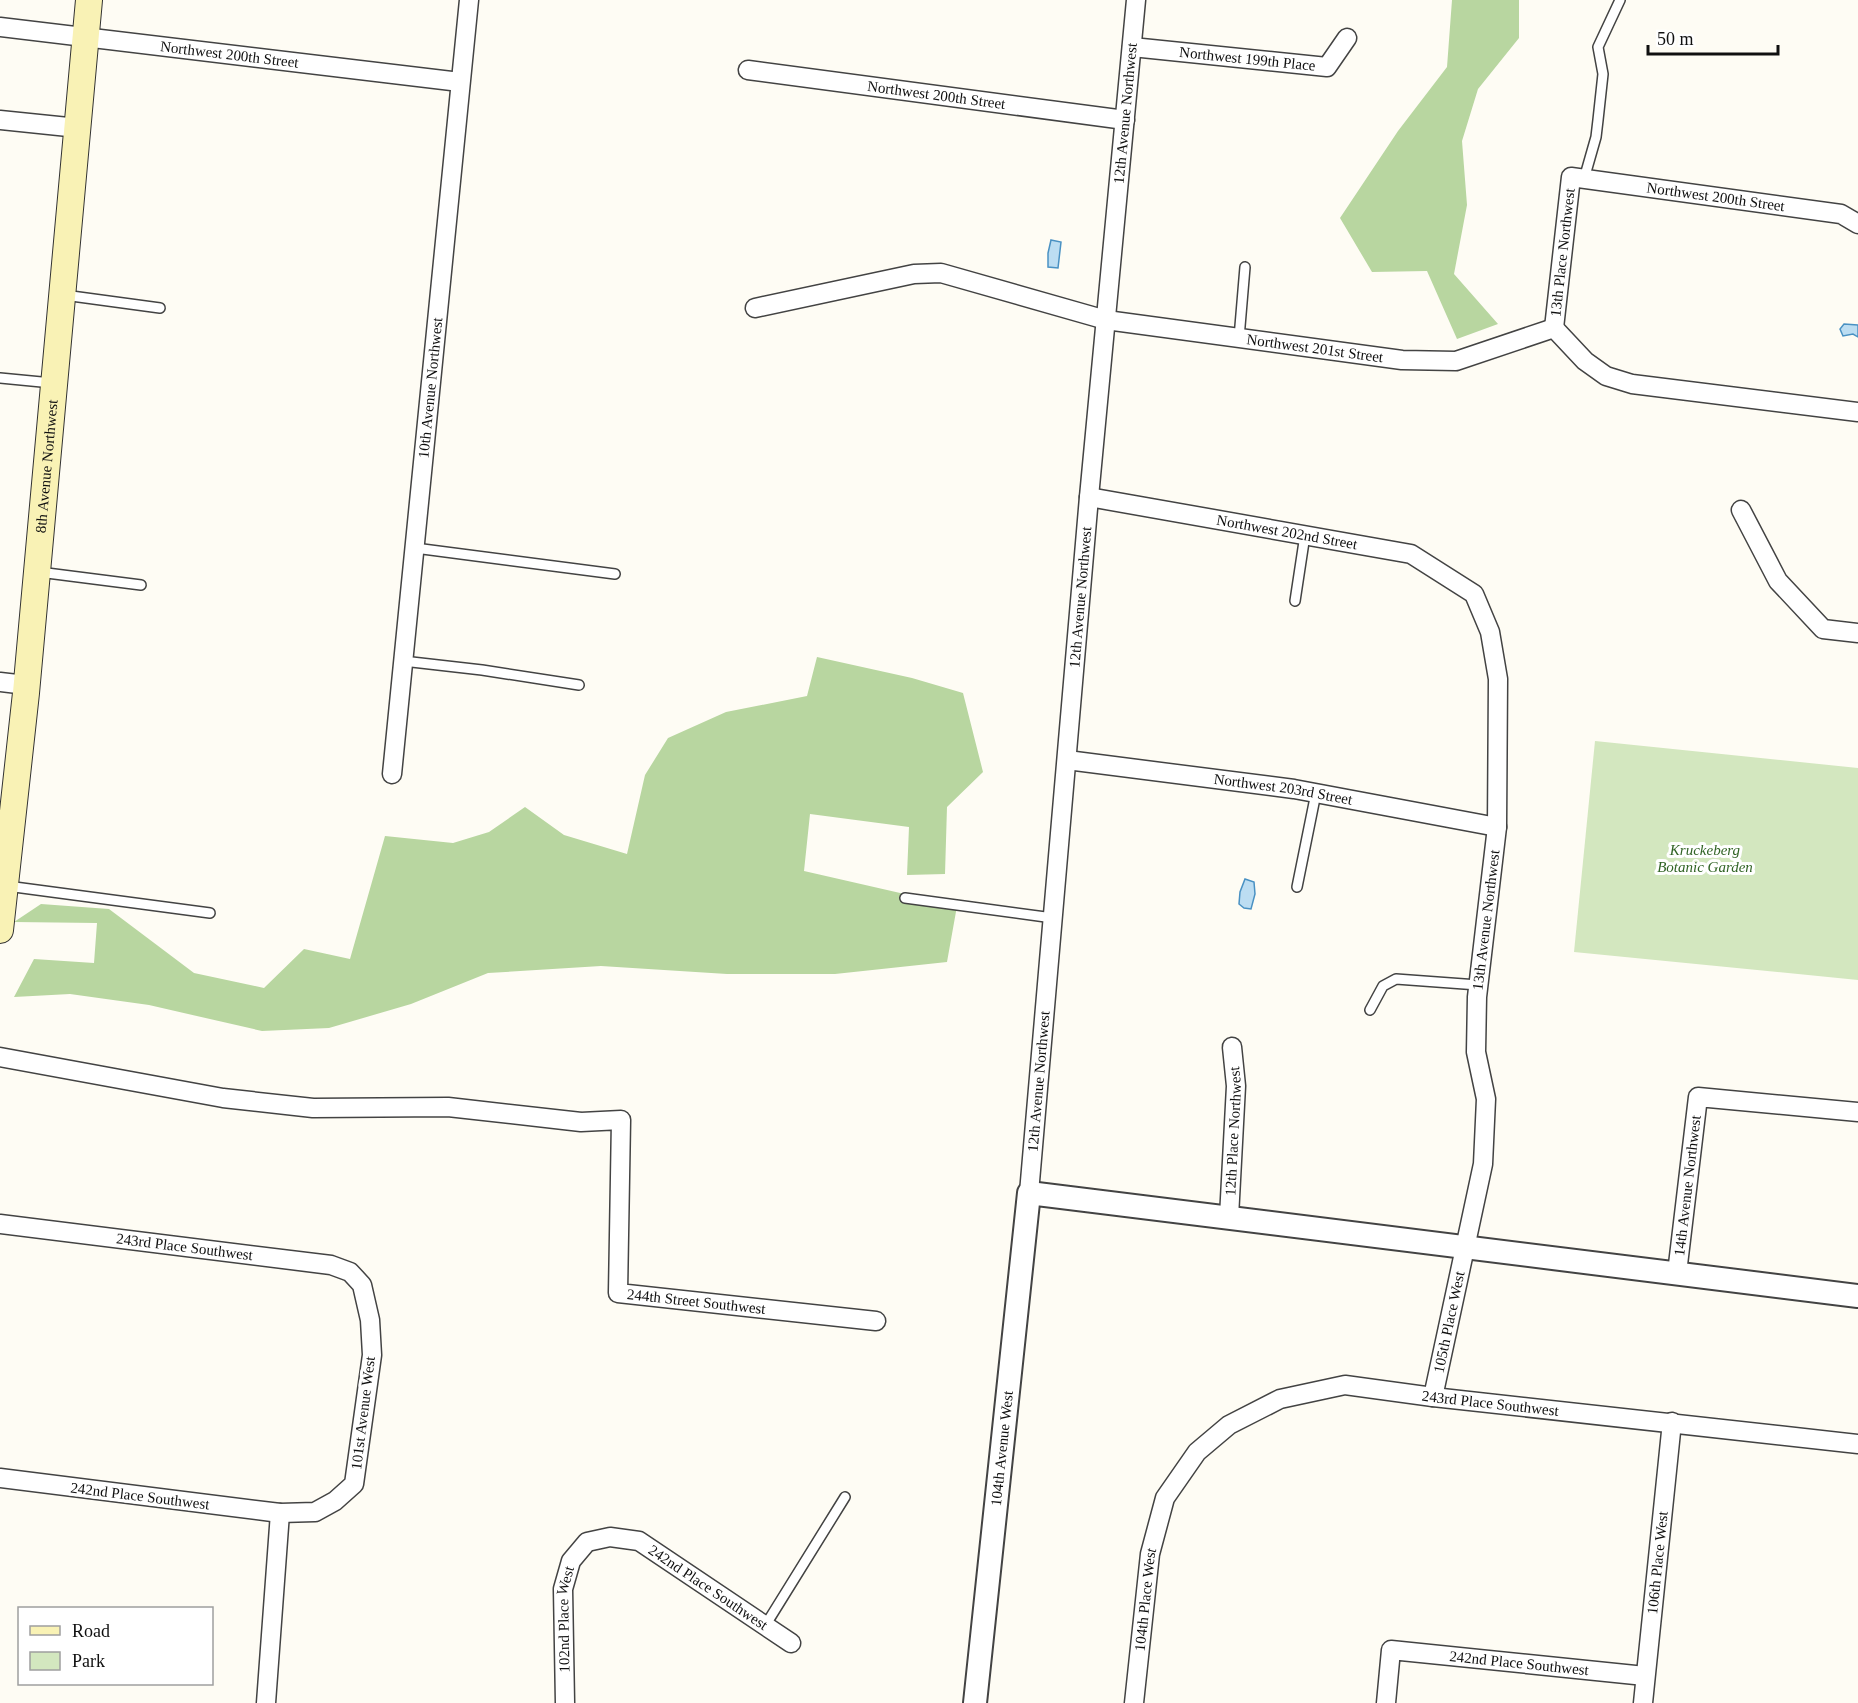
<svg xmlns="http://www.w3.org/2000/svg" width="1858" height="1703" font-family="Georgia,serif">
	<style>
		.green { fill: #d3e7bf }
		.forest { fill: #b8d6a0 }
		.water { fill: #bcddf2; stroke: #4991c3; stroke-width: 1.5 }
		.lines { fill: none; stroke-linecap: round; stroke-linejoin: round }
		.service-casing { stroke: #434343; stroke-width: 12 }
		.minor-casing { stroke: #434343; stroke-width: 21 }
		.tertiary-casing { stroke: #434343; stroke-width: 26 }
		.secondary-casing { stroke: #323232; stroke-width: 28 }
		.service { stroke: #fff; stroke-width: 9 }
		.minor { stroke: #fff; stroke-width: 18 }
		.tertiary { stroke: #fff; stroke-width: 22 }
		.secondary { stroke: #f9f2b5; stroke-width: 26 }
		.labels { text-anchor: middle; stroke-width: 6; stroke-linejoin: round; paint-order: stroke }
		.street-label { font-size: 15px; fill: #101010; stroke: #fff }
		.park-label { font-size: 15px; font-style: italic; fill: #316425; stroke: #fff }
	</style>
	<rect width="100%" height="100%" fill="#fefcf4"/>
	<path class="green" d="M1595,741L1858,768V980L1574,952Z"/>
	<g class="forest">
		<path d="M1452,0H1519V38L1478,89L1462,141L1467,205L1454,274L1498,324L1457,339L1427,271L1372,272L1340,218L1398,131L1447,67Z"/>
		<path d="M817,657L912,678L963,693L983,772L947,807L945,874L907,875L909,827L810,814L804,871L957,906L947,962L835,974H727L601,966L488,973L411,1004L329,1028L262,1031L149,1005L70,994L14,997L34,959L94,963L97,923L14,922L41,904L109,909L194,973L264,988L304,949L350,959L385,836L453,843L489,832L525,807L564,835L627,854L645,775L668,738L726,712L807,696Z"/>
	</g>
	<g class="water">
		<path d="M1051,240L1061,242L1058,268L1048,267V253Z"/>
		<path d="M1844,324L1858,325V337L1853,334L1843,336L1840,329Z"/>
		<path d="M1245,879L1254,882L1255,894L1251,909L1244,908L1239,904L1240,892Z"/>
	</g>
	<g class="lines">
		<g class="service-casing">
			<g id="service">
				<path d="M1584,179L1596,137L1598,120L1603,74L1598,47L1620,0"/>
				<path d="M64,295L160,308"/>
				<path d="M1239,338L1245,267"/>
				<path d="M0,378L52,383"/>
				<path d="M415,548L615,574"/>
				<path d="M39,572L141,585"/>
				<path d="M1295,601L1305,535"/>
				<path d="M403,661L482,670L579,685"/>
				<path d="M7,886L210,913"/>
				<path d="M1297,887L1316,793"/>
				<path d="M905,898L1053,918"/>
				<path d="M1370,1010L1383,986L1396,979L1478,985"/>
				<path d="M765,1626L845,1497"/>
			</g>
		</g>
		<g class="minor-casing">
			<g id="minor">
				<path id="s1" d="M0,27L460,82"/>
				<path id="s2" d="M1132,47L1327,67L1347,38"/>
				<path id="s3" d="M748,70L1125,120"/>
				<path d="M0,120L78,128"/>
				<path id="s4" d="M755,308L914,274L941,273L1106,320L1402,360L1456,361L1554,328L1585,361L1606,376L1632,384L1858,412"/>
				<path id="s5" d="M1554,328L1571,177L1841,214L1858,224"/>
				<path id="s6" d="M1089,497L1411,554L1474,594L1490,632L1498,679L1497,827L1477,997L1476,1052L1486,1099L1483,1164L1433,1397"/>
				<path d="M1741,510L1778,581L1823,629L1858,633"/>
				<path d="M0,682L26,685"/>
				<path id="s7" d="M1067,760L1294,789L1497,827"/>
				<path id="s8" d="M392,774L469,0"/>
				<path id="s9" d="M0,1057L223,1098L313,1108L448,1107L581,1122L621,1120L618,1293L876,1321"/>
				<path id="s10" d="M1029,1193L1089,497L1136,0"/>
				<path id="s11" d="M1229,1217L1236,1086L1232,1047"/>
				<path id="s12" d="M0,1224L331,1265L350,1272L362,1285L370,1320L372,1355L354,1484L335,1501L315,1512L280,1513L0,1478"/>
				<path id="s13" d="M1677,1273L1698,1097L1858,1112"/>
				<path d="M266,1703L280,1513"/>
				<path id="s14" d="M565,1703L563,1589L571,1561L587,1542L610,1537L639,1541L791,1643"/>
				<path id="s15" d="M1134,1703L1150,1554L1165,1498L1197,1452L1229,1425L1280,1399L1345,1385L1433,1397L1858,1444"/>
				<path id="s16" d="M1386,1703L1391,1650L1645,1676"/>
				<path id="s17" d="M1643,1703L1672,1422"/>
			</g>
		</g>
		<g class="tertiary-casing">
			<g id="tertiary">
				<path id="s18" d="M975,1703L1029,1193L1858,1296"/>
			</g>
		</g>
		<g class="secondary-casing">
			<g id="secondary">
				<path id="s19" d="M0,930L26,693L89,0"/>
			</g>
		</g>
		<use href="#service" class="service"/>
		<use href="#minor" class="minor"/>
		<use href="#tertiary" class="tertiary"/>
		<use href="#secondary" class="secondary"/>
	</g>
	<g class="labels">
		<g class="street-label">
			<text dy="5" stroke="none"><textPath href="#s1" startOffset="231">Northwest 200th Street</textPath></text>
			<text dy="5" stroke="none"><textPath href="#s2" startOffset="116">Northwest 199th Place</textPath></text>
			<text dy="5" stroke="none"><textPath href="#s3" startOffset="190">Northwest 200th Street</textPath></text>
			<text dy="5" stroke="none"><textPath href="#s10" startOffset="1084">12th Avenue Northwest</textPath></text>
			<text dy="5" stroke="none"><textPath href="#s5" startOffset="298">Northwest 200th Street</textPath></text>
			<text dy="5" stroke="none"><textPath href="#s5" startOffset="76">13th Place Northwest</textPath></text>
			<text dy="5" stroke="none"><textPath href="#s4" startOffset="572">Northwest 201st Street</textPath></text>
			<text dy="5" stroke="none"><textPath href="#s8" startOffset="388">10th Avenue Northwest</textPath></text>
			<text dy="5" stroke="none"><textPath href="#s19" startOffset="466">8th Avenue Northwest</textPath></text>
			<text dy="5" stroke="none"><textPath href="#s6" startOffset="201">Northwest 202nd Street</textPath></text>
			<text dy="5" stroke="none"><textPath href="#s10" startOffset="598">12th Avenue Northwest</textPath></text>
			<text dy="5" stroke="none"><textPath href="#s7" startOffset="218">Northwest 203rd Street</textPath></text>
			<text transform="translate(1486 920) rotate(-83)" y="5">13th Avenue Northwest</text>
			<text dy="5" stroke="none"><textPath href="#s10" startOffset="112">12th Avenue Northwest</textPath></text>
			<text dy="5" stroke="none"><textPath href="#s11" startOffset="86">12th Place Northwest</textPath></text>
			<text dy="5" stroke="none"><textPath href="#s13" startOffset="88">14th Avenue Northwest</textPath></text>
			<text dy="5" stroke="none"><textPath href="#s12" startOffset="186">243rd Place Southwest</textPath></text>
			<text dy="5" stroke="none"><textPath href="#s9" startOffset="878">244th Street Southwest</textPath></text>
			<text transform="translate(1449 1322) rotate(-78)" y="5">105th Place West</text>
			<text dy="5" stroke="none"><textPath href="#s15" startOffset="576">243rd Place Southwest</textPath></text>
			<text transform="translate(363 1413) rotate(-83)" y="5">101st Avenue West</text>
			<text dy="5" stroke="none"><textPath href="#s18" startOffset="256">104th Avenue West</textPath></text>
			<text transform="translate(140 1496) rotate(7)" y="5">242nd Place Southwest</text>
			<text dy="5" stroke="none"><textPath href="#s17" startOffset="141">106th Place West</textPath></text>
			<text dy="5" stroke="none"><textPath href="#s14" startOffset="304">242nd Place Southwest</textPath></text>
			<text dy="5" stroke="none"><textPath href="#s15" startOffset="104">104th Place West</textPath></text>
			<text dy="5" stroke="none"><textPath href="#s14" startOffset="84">102nd Place West</textPath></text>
			<text dy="5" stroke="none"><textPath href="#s16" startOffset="182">242nd Place Southwest</textPath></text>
		</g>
		<g class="park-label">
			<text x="1705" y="855">Kruckeberg<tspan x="1705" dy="17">Botanic Garden</tspan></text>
		</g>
	</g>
	<rect x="18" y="1607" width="195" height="78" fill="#ffffff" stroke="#9f9f9f" stroke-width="1.5"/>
	<rect x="30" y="1626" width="30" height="9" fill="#f9f2b5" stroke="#9f9f9f" stroke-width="1.5"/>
	<text x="72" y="1637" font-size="18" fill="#101010">Road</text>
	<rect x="30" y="1652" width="30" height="18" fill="#d3e7bf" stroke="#9f9f9f" stroke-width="1.5"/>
	<text x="72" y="1667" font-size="18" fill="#101010">Park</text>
	<path d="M1648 45v9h130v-9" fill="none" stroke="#101010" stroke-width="3"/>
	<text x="1657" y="45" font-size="18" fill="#101010" stroke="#ffffff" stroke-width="4.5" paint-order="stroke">50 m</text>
</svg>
